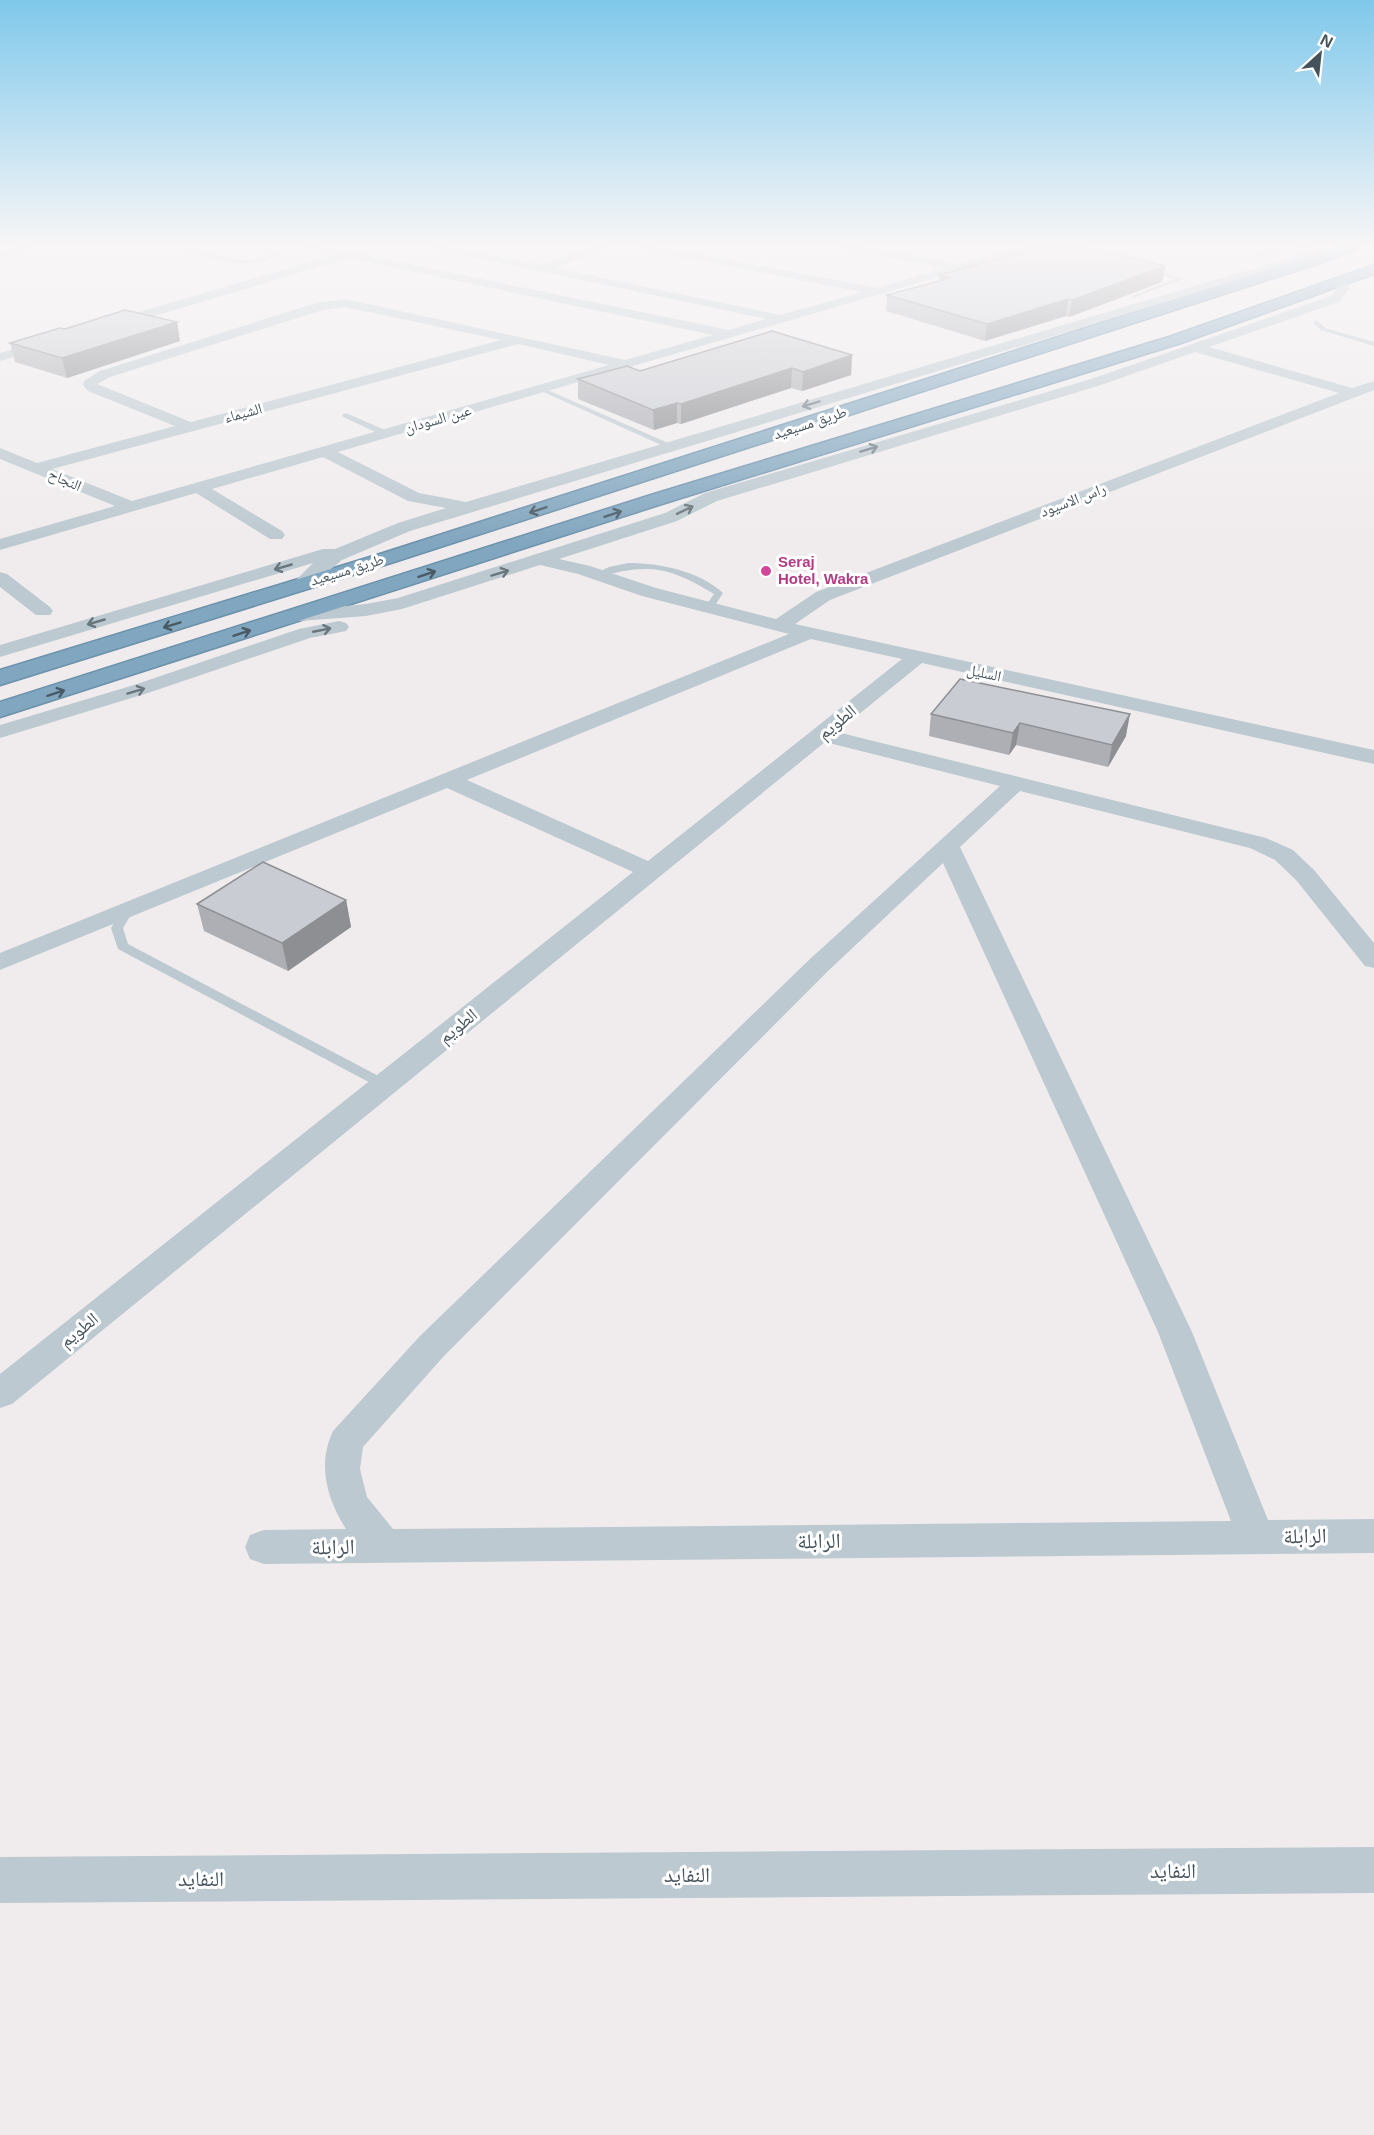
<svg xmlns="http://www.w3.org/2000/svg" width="1374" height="2135" font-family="Helvetica,'Noto Naskh Arabic',sans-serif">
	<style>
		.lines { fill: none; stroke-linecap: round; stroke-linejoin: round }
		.highway-casing { stroke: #6c91ab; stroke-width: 3 }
		.lane { fill: #bcc9d0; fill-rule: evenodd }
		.street { fill: #bcc9d0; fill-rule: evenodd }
		.highway { fill: #81a6bf; fill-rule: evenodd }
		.wall { fill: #adafb5 }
		.shaded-wall { fill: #8d8f93 }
		.building { fill: #c9ccd2; stroke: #8d8f93; stroke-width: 1.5 }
		.oneway { stroke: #68767e }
		.oneway2 { stroke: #4a5a65 }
		.hotel-dot { fill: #d1479c; stroke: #fff; stroke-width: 2 }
		.labels { text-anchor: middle; stroke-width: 6; stroke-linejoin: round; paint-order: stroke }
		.far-street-label { font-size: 15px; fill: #44525b; stroke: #fff }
		.far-hotel-label { font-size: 15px; font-weight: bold; fill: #b23c85; stroke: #fff; text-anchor: start }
		.street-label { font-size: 18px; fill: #44525b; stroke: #fff }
		.near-street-label { font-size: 21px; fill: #44525b; stroke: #fff }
	</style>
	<rect width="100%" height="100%" fill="#f0eced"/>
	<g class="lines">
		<g class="highway-casing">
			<g id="highway">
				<path d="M1342,246H1360L1358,249L1317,264L394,562L0,685V670L380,554Z"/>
				<path d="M1374,265V274L1181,343L665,503L0,717V702L651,495L1169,337Z"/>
			</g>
		</g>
		<g class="lane">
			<path d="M174,246H182C208,252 244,268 271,255L239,246L279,255C255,272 199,258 174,246Z"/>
			<path d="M1285,246H1292L1260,256L1257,254Z"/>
			<path d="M1294,246L1330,247L1333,249L1330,251L1296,248Z"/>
			<path d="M1143,268H1147L1184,279L1132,298V296L1175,279L1143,270Z"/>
			<path d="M1316,320L1325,328L1374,342V346L1321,330L1313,322Z"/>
			<path d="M539,388H543L675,446L668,448L539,390Z"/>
			<path d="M346,413L390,432L391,434L384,436L343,417L342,415Z"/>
			<path d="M628,563C660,563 699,571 723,593L712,610L709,611L704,608L714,594C668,566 647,563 596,578L592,575L609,567Z"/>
			<path d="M129,904L135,908L123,928L128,944L390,1082L392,1085L390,1088H380L118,949L111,928L125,905Z"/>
		</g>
		<g class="street">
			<path d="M17,246H36L34,248L0,257V249Z"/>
			<path d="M303,246H322L729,330L766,319L434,249L428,246H448L540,265L594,246H609L608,248L555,268L781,315L862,292L641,249L635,246H657L877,288L945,268L842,249L837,246H859L959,264L1023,246H1040L1038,248L338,452L419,493L466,502L1326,247L1357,246L1355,248L1331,252L410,531L342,560L308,588H294L292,584L313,563L0,657V645L323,549H335L398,523L446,508L408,501L323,457L212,489L282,531L285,535L282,539H270L196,493L0,550V539L115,506L0,459V448L37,463L175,426L88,391L83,385L84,381L100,371L316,303L345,299L625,360L713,335L349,258L114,328L109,329L102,325L104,322L334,255L304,248ZM345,307L501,340L191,422L97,384L110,377L323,310ZM518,344L609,365L132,501L52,469Z"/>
			<path d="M1340,277L1344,278L1349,289L1339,302L1209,347L1352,388L1374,381V390L830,600L795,624L1374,750V764L922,663L837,732L1266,838L1293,850L1314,870L1374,943V968L1365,966L1296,880L1275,860L1250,848L1020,791L960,847L1192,1332L1268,1520L1374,1519V1553L264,1564L250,1559L245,1547L250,1535L264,1530L346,1529C327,1499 317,1465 333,1431L420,1336L810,959L1000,786L825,742L12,1404L0,1408V1374L633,872L447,788L0,970V953L789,634L642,596L578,574L540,565L402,609L366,616L300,621L293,619L290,615L293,611L366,604L398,598L665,513L705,493L1091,379L1331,296L1337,289L1334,281ZM1195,352L1339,393L816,592L776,619L656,588L590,566L559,559L677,521L717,501L1101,385ZM811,639L902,659L648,861L467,780ZM943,863L1158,1332L1231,1521L393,1529L367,1497L360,1469L363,1447L444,1356L828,971Z"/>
			<path d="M50,338L55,339L57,342L55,345L0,361V353Z"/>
			<path d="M0,572L7,574L50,607L53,611L50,615H36L0,587Z"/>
			<path d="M339,621L346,623L349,627L346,631L310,638L148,693L0,738V725L134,685L299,629Z"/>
			<path d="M1374,1847V1893L0,1903V1857Z"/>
		</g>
		<use href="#highway" class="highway"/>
	</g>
	<g class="wall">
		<path d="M1165,266L1162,282L1069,317L1066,316L985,341L886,311L887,295L939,281V275Z"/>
		<path d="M65,329L180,341L67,378L15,362L10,343Z"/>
		<path d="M852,355L851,375L802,391L791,388L681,424L677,423L654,430L578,399V379L640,371Z"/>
		<path d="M960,679L1126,736L1108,767L1016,745L1009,755L929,736L931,714Z"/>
		<path d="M346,900L351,927L288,971L204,931L197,904Z"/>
	</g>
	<g class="shaded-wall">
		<path d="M1165,266L1162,282L1069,317L1072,300Z"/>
		<path d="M1068,299L1066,316L985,341L987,324Z"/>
		<path d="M177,322L180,341L67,378L62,358Z"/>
		<path d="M852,355L851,375L802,391L803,372Z"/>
		<path d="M792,368L791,388L681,424V404Z"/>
		<path d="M677,403V423L654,430L653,410Z"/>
		<path d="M1130,714L1126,736L1108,767L1112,745Z"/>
		<path d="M1020,723L1016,745L1009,755L1013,733Z"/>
		<path d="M346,900L351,927L288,971L282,943Z"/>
	</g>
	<g class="building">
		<path d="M1046,246H1081L1165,266L1072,300L1068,299L987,324L887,295L950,278L939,275Z"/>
		<path d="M125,310L177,322L62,358L10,343L60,328L65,329Z"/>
		<path d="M772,331L852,355L803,372L792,368L681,404L677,403L653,410L578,379L627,366L640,371Z"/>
		<path d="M960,679L1130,714L1112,745L1020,723L1013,733L931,714Z"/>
		<path d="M263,862L346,900L282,943L197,904Z"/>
	</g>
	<defs><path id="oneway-shaft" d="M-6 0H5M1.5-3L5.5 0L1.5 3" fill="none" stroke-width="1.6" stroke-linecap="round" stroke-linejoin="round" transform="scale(1.5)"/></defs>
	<g class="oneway">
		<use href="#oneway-shaft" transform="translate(811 404) rotate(163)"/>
		<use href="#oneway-shaft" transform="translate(869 449) rotate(-17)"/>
		<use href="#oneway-shaft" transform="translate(685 510) rotate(-26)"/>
		<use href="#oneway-shaft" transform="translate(283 567) rotate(164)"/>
		<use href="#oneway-shaft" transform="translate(500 573) rotate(-17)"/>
		<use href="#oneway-shaft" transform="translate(96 622) rotate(164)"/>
		<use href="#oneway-shaft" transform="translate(322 630) rotate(-11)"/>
		<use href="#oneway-shaft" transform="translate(136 691) rotate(-17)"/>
	</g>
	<g class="oneway2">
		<use href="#oneway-shaft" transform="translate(538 510) rotate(162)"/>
		<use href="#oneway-shaft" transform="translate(613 514) rotate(-19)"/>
		<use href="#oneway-shaft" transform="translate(427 574) rotate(-18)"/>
		<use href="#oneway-shaft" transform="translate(172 625) rotate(163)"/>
		<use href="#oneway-shaft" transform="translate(242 633) rotate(-18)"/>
		<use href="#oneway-shaft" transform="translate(56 693) rotate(-18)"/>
	</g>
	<linearGradient id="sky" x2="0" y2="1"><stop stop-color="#7fc8eb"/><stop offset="0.45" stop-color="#f8f6f7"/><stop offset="1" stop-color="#f8f6f7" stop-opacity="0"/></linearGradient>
	<rect width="1374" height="544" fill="url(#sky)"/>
	<circle class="hotel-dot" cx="766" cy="571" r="6"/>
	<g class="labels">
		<g class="far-street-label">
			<text transform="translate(243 413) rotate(-15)" y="5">الشيماء</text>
			<text transform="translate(438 419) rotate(-16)" y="5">عين السودان</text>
			<text transform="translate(810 423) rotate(-18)" y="5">طريق مسيعيد</text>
			<text transform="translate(65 480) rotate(23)" y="5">النجاح</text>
			<text transform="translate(1073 500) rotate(-21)" y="5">راس الاسيود</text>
			<text transform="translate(347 570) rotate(-17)" y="5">طريق مسيعيد</text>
			<text transform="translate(984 673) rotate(12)" y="5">السليل</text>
		</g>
		<g class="far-hotel-label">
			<text x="778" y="567">Seraj<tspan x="778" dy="17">Hotel, Wakra</tspan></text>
		</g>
		<g class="street-label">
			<text transform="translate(837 722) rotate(-39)" y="6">الطويم</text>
			<text transform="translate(458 1026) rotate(-39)" y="6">الطويم</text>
			<text transform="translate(79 1330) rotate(-39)" y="6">الطويم</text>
		</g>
		<g class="near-street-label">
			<text transform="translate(1305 1536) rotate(-1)" y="7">الرابلة</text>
			<text transform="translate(819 1541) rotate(-1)" y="7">الرابلة</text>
			<text transform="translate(333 1547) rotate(-1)" y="7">الرابلة</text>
			<text x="1173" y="1878">النفايد</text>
			<text x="687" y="1882">النفايد</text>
			<text x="201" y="1886">النفايد</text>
		</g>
	</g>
	<g transform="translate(1320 54) rotate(27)" stroke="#ffffff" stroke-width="4.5" paint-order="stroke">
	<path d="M0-4.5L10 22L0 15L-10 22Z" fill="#44525b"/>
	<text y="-9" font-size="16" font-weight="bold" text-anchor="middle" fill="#44525b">N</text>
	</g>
</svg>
